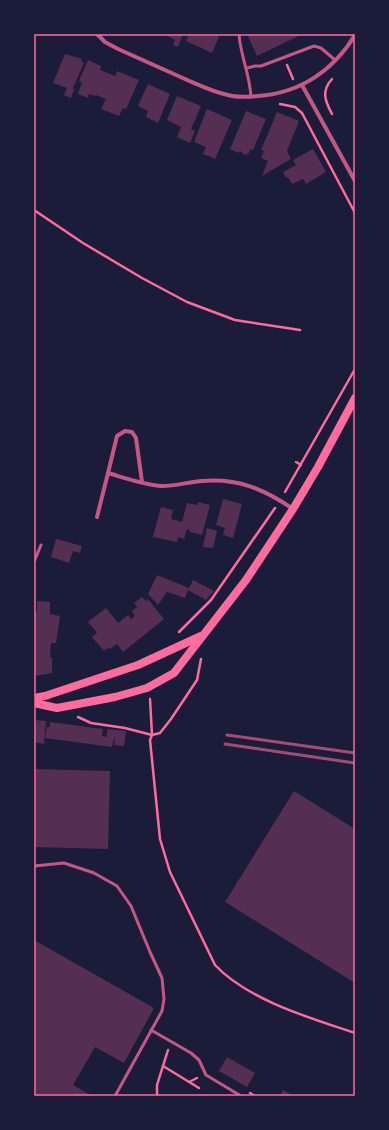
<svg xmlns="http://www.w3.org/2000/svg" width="389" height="1130" font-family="'Titillium Web',sans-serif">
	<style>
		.building { fill: #542f53 }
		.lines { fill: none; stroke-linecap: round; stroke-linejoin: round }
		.path { stroke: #ff6b9d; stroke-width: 2.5 }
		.service { stroke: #c65784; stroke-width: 3 }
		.minor { stroke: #c65784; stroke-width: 4 }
		.secondary { stroke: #ff6b9d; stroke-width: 8 }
		.rail { stroke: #a44b75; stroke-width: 3 }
		.neatline { fill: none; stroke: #ff6b9d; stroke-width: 1.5 }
	</style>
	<rect width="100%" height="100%" fill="#1b1b3a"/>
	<g class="building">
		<path d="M164,34H183L178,47L173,45L175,40Z"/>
		<path d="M189,34H220L212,53L186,41Z"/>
		<path d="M247,34H303L257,56Z"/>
		<path d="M65,54L82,59L81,61L84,63L73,88L74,89L71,98L64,95L67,88L53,83Z"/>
		<path d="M88,60L101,66L100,70L115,76L117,71L139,80L126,109L123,108L119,116L101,109L106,99L96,95L95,96L89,94L88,98L78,94L82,82L79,81Z"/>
		<path d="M148,84L170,94L158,123L146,117L148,111L138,106Z"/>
		<path d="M177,96L201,106L191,129L195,131L190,143L177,137L181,127L167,120Z"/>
		<path d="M207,109L232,120L215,159L203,154L206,147L194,142Z"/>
		<path d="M246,111L266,119L253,150L250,149L249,153L245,155L241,152L240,150L239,153L230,149Z"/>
		<path d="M277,112L299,121L287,151L291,159L262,176L268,161L261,158L264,151L261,150Z"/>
		<path d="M313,149L326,172L306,184L303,179L292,184L288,177L286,178L283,172L296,165L293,160Z"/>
		<path d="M223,499L242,504L233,538L223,535L225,528L216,525Z"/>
		<path d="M198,502L210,505L202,535L190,532V530L187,529L184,539L178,537L177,542L153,537L161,507L173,510L171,519L182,522L187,503L197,505Z"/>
		<path d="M207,528L217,531L213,548L203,547Z"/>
		<path d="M56,539L82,546L80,553L73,551L69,563L51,557Z"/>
		<path d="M157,575L189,588L193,580L214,591L206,600L188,590L185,598L167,592L158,605L148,594Z"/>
		<path d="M142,597L146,601L148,599L164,619L123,652L117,644L110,649L108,648L104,651L92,637L97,633L88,622L106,608L118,623L128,615L131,619L135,616L132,611L137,607L134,603Z"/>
		<path d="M37,601L50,602V614L60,616L56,643H51L50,658L52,657V673L34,676V611H37Z"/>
		<path d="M34,720L46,721L44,744L34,742Z"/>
		<path d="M50,722L103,729L102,736L106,737L108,729L126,731L124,746L114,745L115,738H114L112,747L45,738L47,727H50Z"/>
		<path d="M34,769L110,771L108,849L34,847Z"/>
		<path d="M294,791L355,829V983L225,902Z"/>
		<path d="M34,940L154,1008L124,1063L95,1047L73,1085L92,1096H34Z"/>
		<path d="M227,1057L255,1073L247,1087L219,1071Z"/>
		<path d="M283,1090L294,1096H280Z"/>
	</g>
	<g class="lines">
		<g class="path">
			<path d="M287,65L293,79"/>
			<path d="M332,79C321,91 325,101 332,114"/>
			<path d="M280,104L295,107L302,113L355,213"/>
			<path d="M34,210L83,243L142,278L187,302L235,320L300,330"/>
			<path d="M296,462L301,465"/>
			<path d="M285,492L355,369"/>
			<path d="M179,632L211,600L275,508"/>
			<path d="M150,699L152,735L150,740L160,839L170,872L215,965C248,1000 310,1018 355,1033"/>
			<path d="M78,717L91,723L125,728L152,735L160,733L171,719L197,680L201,659"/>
			<path d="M163,1066L199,1088"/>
			<path d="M189,1082L197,1078"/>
			<path d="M250,1093L255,1096"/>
			<path d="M157,1096V1085L168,1050"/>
		</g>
		<g class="service">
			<path d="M239,34C240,54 250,75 251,97"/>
			<path d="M247,68L255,66H261L314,46L321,48L335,60"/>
			<path d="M34,562L41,545"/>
			<path d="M34,866L64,863L94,873L117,886L131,906L150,952L162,978L164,999L162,1011L115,1096"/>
			<path d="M151,1030L191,1053L199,1060L206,1075L241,1096"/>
		</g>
		<g class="minor">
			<path d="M97,34L105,42L118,49C140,59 163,69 185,79C199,85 213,92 228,95C238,98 248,97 258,96C300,93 333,71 355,35"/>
			<path d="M302,85L355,181"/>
			<path d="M108,473L117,436L125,431L132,432L136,438L142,482"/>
			<path d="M97,517L108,473C125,478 144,485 162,486C175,486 189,482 202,481C238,478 264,489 293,509"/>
		</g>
		<g class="secondary">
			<path d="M34,698L45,696L138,665L201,636"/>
			<path d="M34,703L57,708L115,697L147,688L174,673L246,580L293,509L318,467L355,398"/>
		</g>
		<g class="rail">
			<path d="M227,735L355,753"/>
			<path d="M225,744L355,763"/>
		</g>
	</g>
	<rect width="389" height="1130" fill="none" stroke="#1b1b3a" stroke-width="70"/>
	<rect x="35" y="35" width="319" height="1060" class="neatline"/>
</svg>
